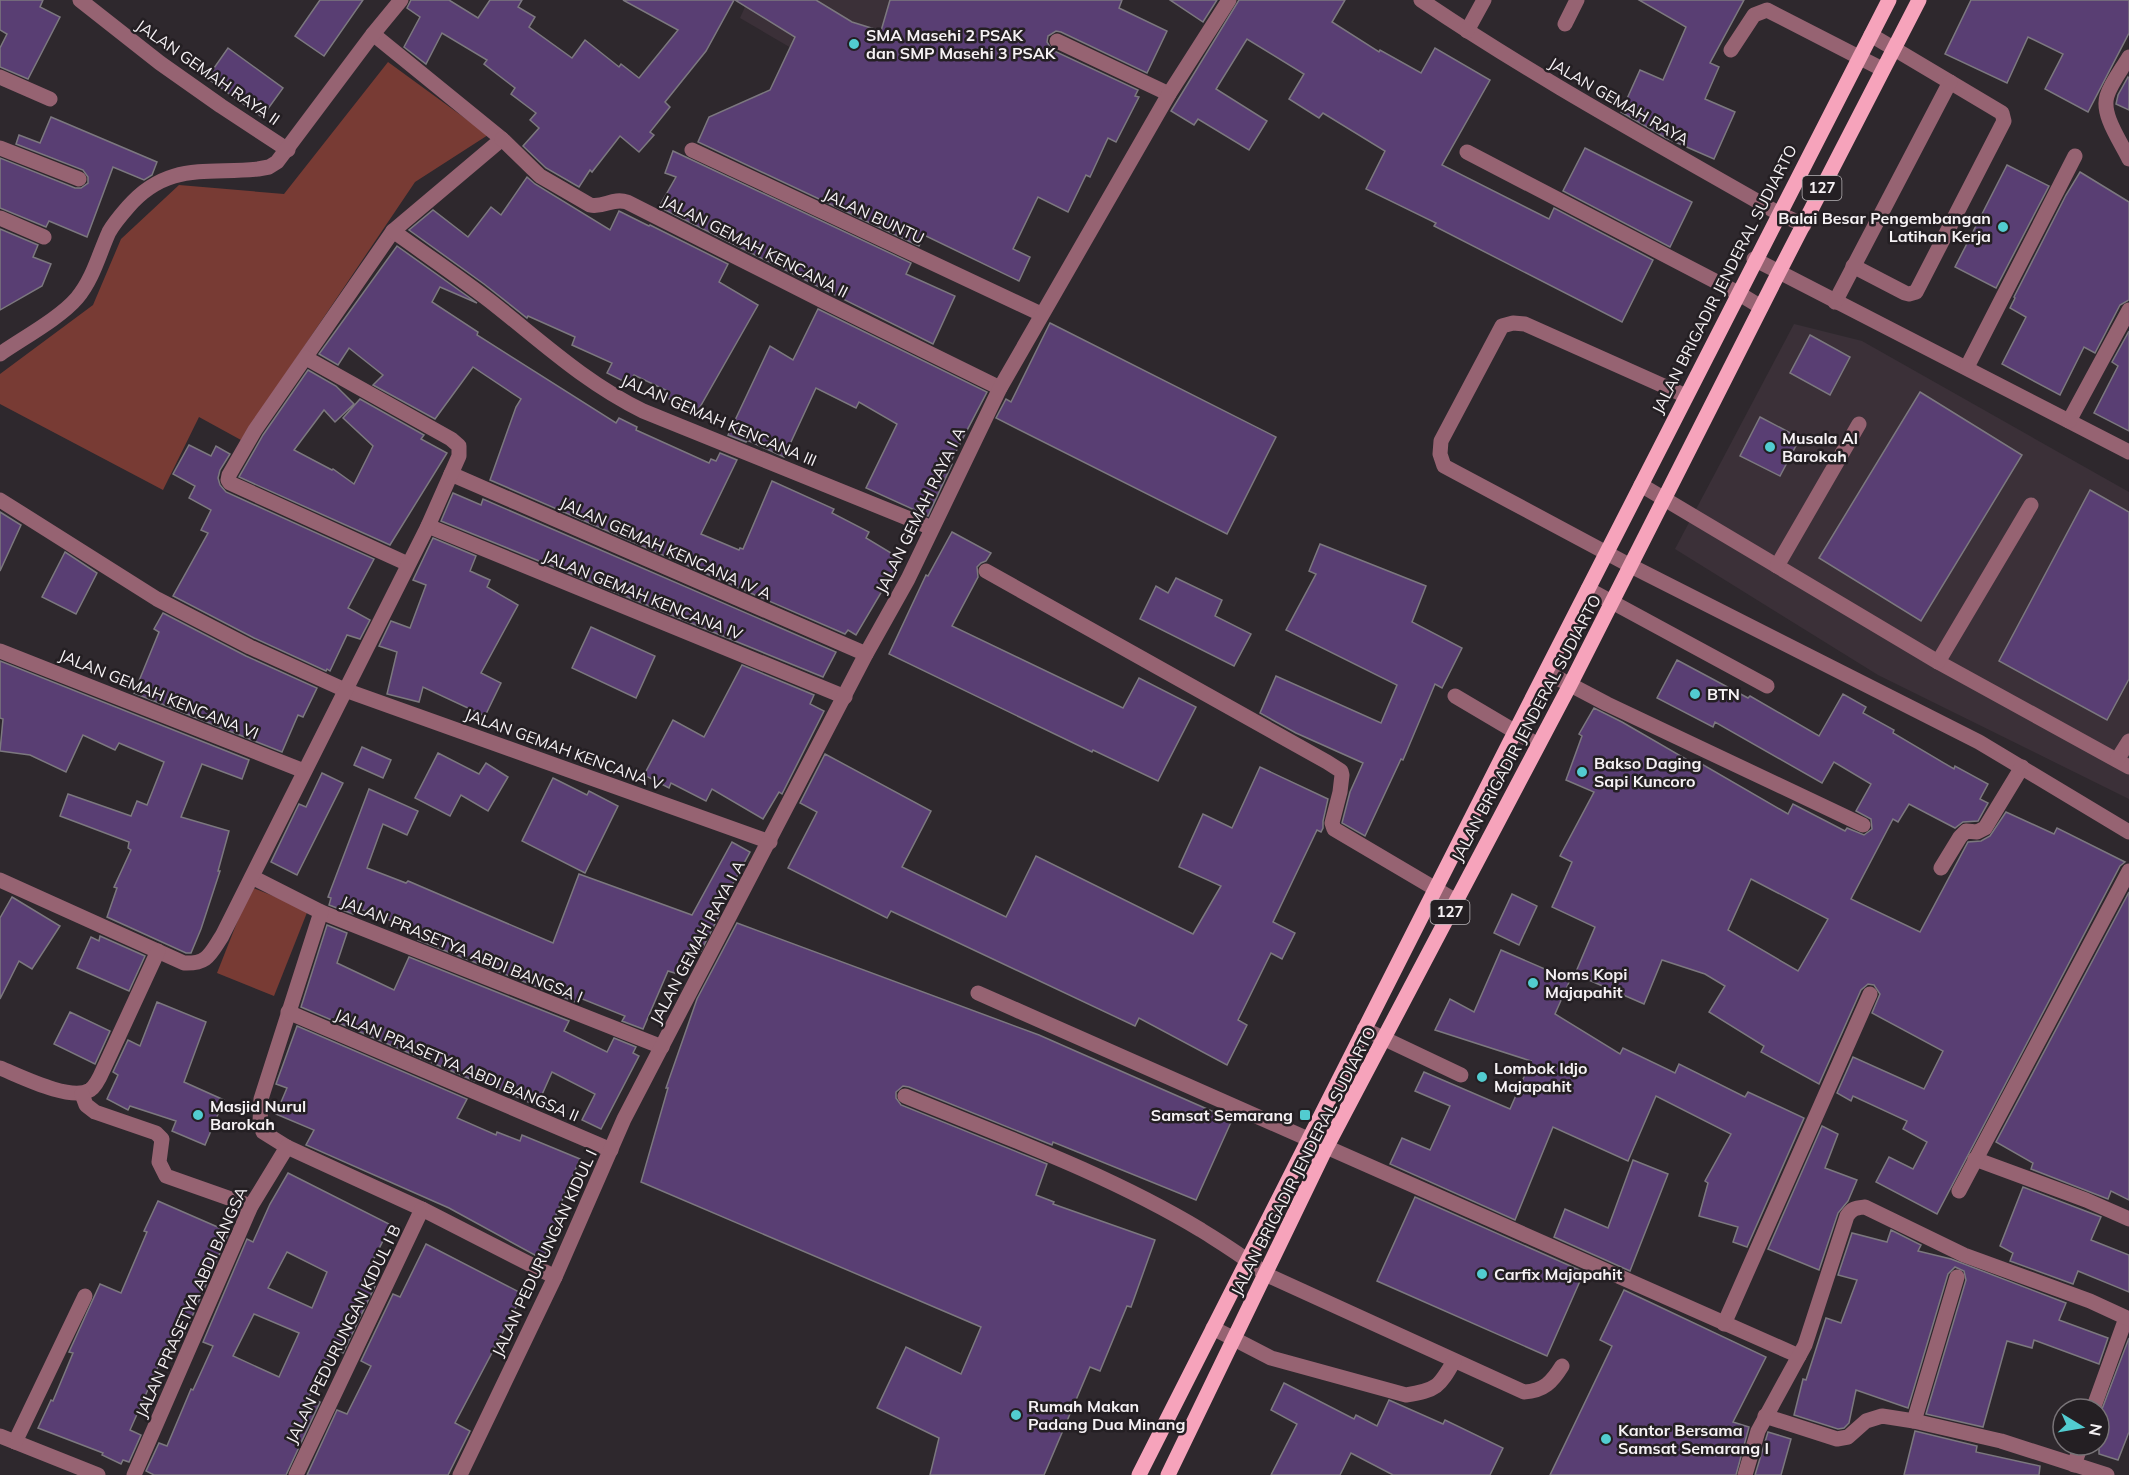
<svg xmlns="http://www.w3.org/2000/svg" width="2129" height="1475" font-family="Mulish,sans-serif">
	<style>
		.built { fill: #3b3038 }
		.green { fill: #783b34 }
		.building { fill: #593e73; stroke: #7c787f; stroke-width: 1.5; fill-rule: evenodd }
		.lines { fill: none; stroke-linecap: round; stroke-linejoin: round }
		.minor { stroke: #966372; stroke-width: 15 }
		.major { stroke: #f6a3bb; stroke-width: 15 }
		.poi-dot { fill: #52ccd0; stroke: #241f23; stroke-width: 2 }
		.labels { text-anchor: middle; stroke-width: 5; stroke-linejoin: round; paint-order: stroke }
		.shield { fill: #241f23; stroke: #b7b3b6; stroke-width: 1.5 }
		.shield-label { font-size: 15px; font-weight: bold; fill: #f6f2f5 }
		.poi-label { font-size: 16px; font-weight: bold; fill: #f6f2f5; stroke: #241f23; text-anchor: start }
		.street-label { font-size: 16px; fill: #f6f2f5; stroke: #241f23 }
	</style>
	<rect width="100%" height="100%" fill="#2e282d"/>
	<g class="built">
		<path d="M748,0H940L928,35L798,52L740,18Z"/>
		<path d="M1794,324L1862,341L2129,492V799L1878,675L1675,549Z"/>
	</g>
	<g class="green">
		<path d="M388,62L488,135L415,182L241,440L199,417L163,490L0,404V374L93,305L121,239L179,185L284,194Z"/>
		<path d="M251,887L308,910L274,996L217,973Z"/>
	</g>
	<g class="building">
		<path d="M0,0H43L40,7L60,17L28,79L0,67V48L7,34L0,30Z"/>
		<path d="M320,0H363L324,56L295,36Z"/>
		<path d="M411,0H449L478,18L490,0H522L518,7L535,17L529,27L572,58L585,40L619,67L621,64L639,78L678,30L623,0H734L706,51L665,102L670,107L650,132L654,135L639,152L620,136L592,172L590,170L579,187L546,168L523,146L539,128L530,120L536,113L511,94L515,88L484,64L487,60L442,33L426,64L404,47L420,17L407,8Z"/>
		<path d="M735,0H816L852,22L881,31L890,0H1122L1119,8L1167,31L1147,73L1061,32L1056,31L1048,36L1047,42L1052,50L1138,90L1135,96L1139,97L1116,142L1108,138L1090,177L1086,175L1068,212L1038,197L1013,249L1030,257L1019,281L924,235L919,246L698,142L709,117L770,90L795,37Z"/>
		<path d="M1170,0H1217L1203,22Z"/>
		<path d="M1239,0H1345L1332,22L1379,52L1380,50L1421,73L1435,48L1490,80L1442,165L1549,219L1554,208L1653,260L1622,322L1434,226L1436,223L1366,189L1385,151L1323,113L1319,118L1289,99L1304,74L1247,39L1216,89L1267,121L1249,150L1198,119L1194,125L1171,111Z"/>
		<path d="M1639,0H1744L1710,63L1719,67L1705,99L1735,112L1714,159L1666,138L1621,112L1640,70L1663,80L1686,27Z"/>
		<path d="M1971,0H2129V33L2088,112L2045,89L2063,54L2028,37L2007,83L1945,54Z"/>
		<path d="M228,48L283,88L262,117L207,78Z"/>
		<path d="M2128,77L2129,78V110L2116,104L2118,95Z"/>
		<path d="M51,117L157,162L152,175L144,180L113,167L87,237L49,221L46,227L0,208V158L75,188H81L88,183V177L83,170L16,144L19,135L40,143Z"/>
		<path d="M1585,148L1692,202L1670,247L1563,191Z"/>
		<path d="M673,151L911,263L906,274L955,296L933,344L659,207L676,177L665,173Z"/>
		<path d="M2007,165L2049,186L1996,288L1955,267Z"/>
		<path d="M2080,172L2129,202V300L2120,305L2095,353L2084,347L2060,395L2002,364L2026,317L2010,308L2015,298L2014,297L2066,195Z"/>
		<path d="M527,177L535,184L610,230L619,211L649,226L650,225L728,264L719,282L758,305L696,414L667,398L670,392L634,375L629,384L607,373L612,363L572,345L575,337L528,316L527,318L484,284L409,230L433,210L468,237L491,207L501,215Z"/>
		<path d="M0,229L38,245L33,257L51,264L42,286L0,310Z"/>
		<path d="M397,246L477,303L440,287L432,302L478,332L477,335L616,423L619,418L637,427L636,430L709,463L711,459L716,461L720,453L737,460L701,534L739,550L740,548L743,549L772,481L834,509L832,513L869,532L866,538L901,559L856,635L848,630L845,634L490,480L516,407L521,399L473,367L435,419L373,385L383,375L349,348L338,365L319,354Z"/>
		<path d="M818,309L987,392L950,463L952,464L928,516L866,488L897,424L859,402L856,408L816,388L784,457L747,440L746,442L728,435L770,346L793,360Z"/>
		<path d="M1050,323L1276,437L1227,534L996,418L1006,399L1011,402Z"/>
		<path d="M2129,331V431L2094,413L2118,366L2112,362Z"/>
		<path d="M1810,335L1850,357L1830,395L1790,373Z"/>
		<path d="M308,370L336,386L354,404L335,422L324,410L294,450L332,470L333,469L354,484L373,446L343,418L360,399L424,435L421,439L447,453L390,545L239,477L263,435Z"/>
		<path d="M1920,392L2022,455L1921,621L1819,558Z"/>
		<path d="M1760,417L1800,438L1780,476L1740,456Z"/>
		<path d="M189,445L211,456L216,446L230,454L220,470L218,478L220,485L226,492L374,559L348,608L370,620L360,639L347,635L330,671L327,669L326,671L254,638L173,596L208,533L201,530L211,510L189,498L195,486L173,474Z"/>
		<path d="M2090,490L2129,512V679L2107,720L1999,661Z"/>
		<path d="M453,493L481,505L483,499L836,652L823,677L441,521Z"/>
		<path d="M0,512L21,525L0,571Z"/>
		<path d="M952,532L991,553L986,561L981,563L977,567L978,577L952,626L1123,708L1139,678L1196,707L1158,781L1093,750L1092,752L889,654L926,575L928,576Z"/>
		<path d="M433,538L476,556L470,571L490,580L487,587L518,605L481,673L501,683L485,716L423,687L419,702L387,694L397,652L379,646L391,621L410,628L426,585L413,580Z"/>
		<path d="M1320,544L1426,586L1412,622L1462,648L1442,688L1435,684L1403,760L1401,759L1365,836L1342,823L1350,792L1363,763L1296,733L1260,713L1276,676L1381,723L1397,685L1286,630L1316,574L1309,571Z"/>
		<path d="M65,552L97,573L76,614L42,597Z"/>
		<path d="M1176,578L1222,600L1215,616L1251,634L1234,666L1140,619L1156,586L1168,593Z"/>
		<path d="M163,613L246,656L317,688L303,717L298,715L282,752L134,693L159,632L154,629Z"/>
		<path d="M591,627L655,656L636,698L572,668Z"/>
		<path d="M1677,660L1748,698L1750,696L1819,736L1843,694L1866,707L1863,713L1894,730L1893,733L1954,769L1955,766L1988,784L1980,799L1988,803L1978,821L1963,822L1955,828L1909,804L1898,822L1893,819L1851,899L1920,932L1968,842L1981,841L1990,836L2006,812L2054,834L2057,828L2125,862L2120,866L1937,1214L1876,1182L1889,1157L1913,1169L1927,1142L1903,1129L1907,1121L1853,1096L1851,1101L1837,1093L1853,1057L1924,1089L1943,1051L1872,1013L1880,994L1874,985L1868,984L1861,990L1819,1084L1761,1052L1764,1046L1709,1012L1725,986L1705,974L1662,960L1644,1004L1575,974L1595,927L1552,907L1572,862L1560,856L1594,792L1566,780L1582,736L1579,734L1594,708L1622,722L1698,766L1700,763L1788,814L1793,804L1845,831L1847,828L1864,835L1872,829L1871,819L1856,811L1871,784L1834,762L1822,783L1715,722L1713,727L1657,698ZM1751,879L1828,919L1798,971L1728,930Z"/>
		<path d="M0,661L249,760L242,779L202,764L181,817L229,831L218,871H220L201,929L191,953H186L107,917L117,888L114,887L131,850L128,848L129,842L60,816L68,794L131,816L137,801L147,805L164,762L119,743L115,750L83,735L66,772L30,755L0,751L3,719L0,718Z"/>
		<path d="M742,665L814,695L810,704L824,711L782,794L779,792L763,819L712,789L706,801L671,783L669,788L644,775L673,720L704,737Z"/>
		<path d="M362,747L391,760L383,778L354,765Z"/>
		<path d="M438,753L479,774L486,763L508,777L488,811L461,795L450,816L415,798Z"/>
		<path d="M825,754L931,811L902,867L1006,917L1036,856L1193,934L1221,886L1179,867L1203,814L1232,828L1260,767L1328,799L1323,821V828L1321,832L1317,830L1273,922L1295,933L1282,959L1271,953L1238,1020L1247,1025L1227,1065L1139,1018L1135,1026L891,911L887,918L788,868L817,812L800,803Z"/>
		<path d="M322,773L343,783L297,875L271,862L299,804L306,807Z"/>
		<path d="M553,778L587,795L589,791L618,806L585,873L522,841Z"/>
		<path d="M369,789L418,811L407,835L383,824L367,868L406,883L408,881L553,943L579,874L692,915L732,842L750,852L716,915L719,916L701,951L691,947L678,974L668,971L643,1029L622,1021L625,1016L580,998L578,1003L418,940L421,932L355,907L353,914L329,905L331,898L328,897Z"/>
		<path d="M2129,892V1200L2111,1191L2108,1199L2031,1169L2033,1163L1996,1142Z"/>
		<path d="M1512,894L1537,906L1519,945L1494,933Z"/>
		<path d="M12,897L60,926L32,969L19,961L0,999V918Z"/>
		<path d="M737,923L1039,1035L1232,1120L1196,1200L1053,1142L1052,1145L909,1087L903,1086L896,1092V1098L901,1105L1047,1164L1036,1195L1054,1202L1053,1204L1155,1240L1131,1307L1127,1306L1100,1371L1090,1367L1044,1475H930L939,1438L877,1408L906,1347L961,1374L981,1327L641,1182L668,1088H666L697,999Z"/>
		<path d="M327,925L347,933L337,963L394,990L409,957L569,1021L564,1031L607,1052L614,1038L636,1047L633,1053L639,1056L601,1129L582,1120L595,1094L552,1072L537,1106L477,1079L475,1081L301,1007Z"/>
		<path d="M100,936L145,956L129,991L77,968L91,937L99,941Z"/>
		<path d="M1501,950L1570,980L1555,1014L1620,1054L1623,1048L1675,1073L1679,1064L1745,1097L1748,1092L1804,1118L1747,1247L1733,1242L1738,1227L1699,1216L1708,1183L1705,1181L1731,1134L1656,1096L1628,1161L1553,1127L1515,1220L1390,1164L1402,1138L1430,1150L1450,1106L1415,1091L1424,1072L1510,1109L1531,1061L1435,1030L1450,999L1474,1012Z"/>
		<path d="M157,1002L206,1022L184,1082L224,1100L205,1145L172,1131L176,1121L130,1106L128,1110L107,1099L118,1075L113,1072L128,1040L140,1046Z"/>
		<path d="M70,1012L110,1031L95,1064L54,1044Z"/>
		<path d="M297,1026L467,1099L457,1118L496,1135L497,1132L520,1141L522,1135L580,1159L556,1215L564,1220L542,1259L449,1208L306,1145L314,1130L276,1114L287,1088L276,1084Z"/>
		<path d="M1822,1126L1838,1134L1825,1168L1857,1180L1848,1201L1838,1213L1819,1270L1768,1249Z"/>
		<path d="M1633,1160L1668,1174L1630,1271L1554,1237L1565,1209L1608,1228Z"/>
		<path d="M288,1173L391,1225L363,1280L375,1286L343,1353L334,1348L309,1397L320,1402L286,1475H154L146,1471L159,1443L167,1446L191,1389L193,1390L213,1346L203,1342L247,1239L253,1242L270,1204ZM287,1252L327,1272L312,1308L268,1288ZM254,1314L299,1333L279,1377L233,1356Z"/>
		<path d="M2023,1187L2101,1217L2091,1240L2129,1255V1292L2078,1271L2073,1284L2010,1261L2013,1253L2000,1246Z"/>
		<path d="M1415,1197L1584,1272L1547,1356L1377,1281Z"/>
		<path d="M158,1201L229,1232L184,1335L174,1331L130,1430L141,1435L129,1462L123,1460L121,1464L102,1455L103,1453L38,1428L51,1400L53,1401L73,1353L69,1352L100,1284L121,1293L147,1232L144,1231Z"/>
		<path d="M1891,1230L1921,1245L1918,1251L1951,1259L2066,1303L2059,1320L2108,1338L2099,1364L2034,1340L2032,1348L2007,1341L1983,1427L1926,1414L1966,1280L1964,1271L1955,1267L1948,1274L1908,1408L1856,1390L1849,1423L1844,1428L1838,1429L1794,1415L1803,1379L1806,1380L1826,1318L1841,1323L1857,1280L1838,1275L1852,1233L1887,1242Z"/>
		<path d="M426,1244L523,1294L455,1423L470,1431L448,1475H307L337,1410L347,1414L371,1366L361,1361L393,1294L400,1297Z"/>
		<path d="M1624,1290L1766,1357L1733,1422L1749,1427L1736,1475H1550L1612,1346L1600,1340Z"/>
		<path d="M2129,1338V1432L2118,1460L2099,1454V1417Z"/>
		<path d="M1284,1383L1354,1419L1356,1415L1377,1426L1389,1400L1443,1424L1445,1420L1503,1448L1490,1475H1393L1351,1453L1340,1475H1271L1297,1424L1271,1410Z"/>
		<path d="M1915,1431L1977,1446L1976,1452L2040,1466L2039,1475H1904Z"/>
		<path d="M1768,1432L1791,1439L1781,1475H1755Z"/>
	</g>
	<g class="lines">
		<g class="minor">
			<path d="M80,0L160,63L221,106L288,150"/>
			<path d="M1421,0C1536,78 1658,144 1778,213L1804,225"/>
			<path d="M1565,24L1577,0"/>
			<path d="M1467,31L1484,0"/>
			<path d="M373,34L502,139L393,231L255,430L229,475L228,480L230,483L408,564"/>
			<path d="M1057,41L1169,94"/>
			<path d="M1731,50L1754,15L1767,10L1882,69"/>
			<path d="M2129,57C2122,69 2111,83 2107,96C2101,115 2121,142 2129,159"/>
			<path d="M0,77L50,99"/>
			<path d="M502,139L540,176L590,205C604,208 613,197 627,202L825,302L1000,388"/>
			<path d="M0,148L79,179"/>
			<path d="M692,150L1041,314"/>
			<path d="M1467,152L1738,293L1761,307"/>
			<path d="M0,218L44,237"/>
			<path d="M393,231C425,254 459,277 490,301C541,341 584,382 643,411L932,528"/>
			<path d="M1754,259L2129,452"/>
			<path d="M1853,266L1905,293L1909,294L1916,292L2004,121L2002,113L1871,35"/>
			<path d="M1835,302L1950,82"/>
			<path d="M0,354C23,338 60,318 77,298C93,279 99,254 109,232C114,223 121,215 128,207C167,162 206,174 258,169L269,167L277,162L373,34L401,0"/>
			<path d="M1967,367L2075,156"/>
			<path d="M1684,395L1525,324L1513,323L1502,326L1441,441L1440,454L1444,466L1631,566L1979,742L2129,832"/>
			<path d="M2069,421L2129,310"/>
			<path d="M451,474L866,654"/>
			<path d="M1641,485L1938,662L2129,767"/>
			<path d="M0,500L157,599L250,647L345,690L770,842"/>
			<path d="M428,526L845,697"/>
			<path d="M1777,566L1859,424"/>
			<path d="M986,571L1327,762L1341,771L1342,775L1340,792L1332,823L1334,829L1456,901"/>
			<path d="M1588,589L1767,686"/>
			<path d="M0,651L304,771"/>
			<path d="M1938,662L2031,505"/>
			<path d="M1546,672L1607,704L1863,825"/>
			<path d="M1455,696L1538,745"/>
			<path d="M2117,760L2129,741"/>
			<path d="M1941,868L1960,837L1966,831L1977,832L1985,828L2022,767"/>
			<path d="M252,877L321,912L662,1047"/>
			<path d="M0,880L184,963C208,964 210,954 222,936L428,526L459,456V446L451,439L306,358"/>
			<path d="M321,912L261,1099L260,1123L263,1132L287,1147L422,1209L555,1277"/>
			<path d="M978,993L1799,1356"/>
			<path d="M288,1012L611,1150"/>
			<path d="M1364,1029L1461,1075"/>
			<path d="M0,1068C20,1076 71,1102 90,1090C96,1086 100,1077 103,1070L158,951"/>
			<path d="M82,1094L86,1105L95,1112L156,1133L162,1139L159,1162L166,1176L251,1206"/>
			<path d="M905,1096C1005,1137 1108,1174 1201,1230C1223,1244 1245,1257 1265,1274L1524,1392C1544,1391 1552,1382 1562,1366"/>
			<path d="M1975,1159L2086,1200L2129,1219"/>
			<path d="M1959,1191L2129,871"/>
			<path d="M1724,1324L1870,994"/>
			<path d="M1213,1328L1271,1358L1406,1395C1437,1390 1439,1387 1454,1361"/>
			<path d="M2093,1409L2126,1318"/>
			<path d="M1765,1416L1837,1439L1848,1437L1866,1421L1882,1416L1914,1421L2001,1441L2107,1475"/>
			<path d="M1914,1421L1957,1277"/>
			<path d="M0,1436L98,1475"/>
			<path d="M15,1442L85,1296"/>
			<path d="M2074,1465L2081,1445"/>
			<path d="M134,1475L251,1206L287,1147"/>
			<path d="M296,1475L422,1209"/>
			<path d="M460,1475L555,1277L624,1119L866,654L908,579L1000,388L1169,94L1229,0"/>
			<path d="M1745,1475L1758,1431L1805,1345L1847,1216C1852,1208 1856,1208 1865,1207L1964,1255L2090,1301L2129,1319"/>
		</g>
		<g class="major">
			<path d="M1139,1475C1389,983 1635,490 1889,0"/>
			<path d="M1168,1475L1326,1148L1570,685L1779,272L1919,0"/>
		</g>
	</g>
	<g class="poi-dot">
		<circle cx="854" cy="44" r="6"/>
		<circle cx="2003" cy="227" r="6"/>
		<circle cx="1770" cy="447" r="6"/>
		<circle cx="1695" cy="694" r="6"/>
		<circle cx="1582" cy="772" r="6"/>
		<circle cx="1533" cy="983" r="6"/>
		<circle cx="1482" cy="1077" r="6"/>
		<circle cx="198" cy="1115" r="6"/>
		<rect x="1299" y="1109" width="12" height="12" rx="3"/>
		<circle cx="1482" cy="1274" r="6"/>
		<circle cx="1016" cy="1415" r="6"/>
		<circle cx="1606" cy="1439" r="6"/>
	</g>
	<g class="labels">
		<g class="shield">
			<rect x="1802.5" y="176" width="39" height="24" rx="4.5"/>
			<rect x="1430.5" y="900" width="39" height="24" rx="4.5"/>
		</g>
		<g class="shield-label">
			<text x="1822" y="193">127</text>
			<text x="1450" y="917">127</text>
		</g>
		<g class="poi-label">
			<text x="866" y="41">SMA Masehi 2 PSAK<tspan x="866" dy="18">dan SMP Masehi 3 PSAK</tspan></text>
			<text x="1991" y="224" text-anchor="end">Balai Besar Pengembangan<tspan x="1991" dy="18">Latihan Kerja</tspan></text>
			<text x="1782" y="444">Musala Al<tspan x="1782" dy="18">Barokah</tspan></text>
			<text x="1707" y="700">BTN</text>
			<text x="1594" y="769">Bakso Daging<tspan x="1594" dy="18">Sapi Kuncoro</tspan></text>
			<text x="1545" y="980">Noms Kopi<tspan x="1545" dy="18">Majapahit</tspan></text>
			<text x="1494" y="1074">Lombok Idjo<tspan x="1494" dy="18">Majapahit</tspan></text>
			<text x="210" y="1112">Masjid Nurul<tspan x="210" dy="18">Barokah</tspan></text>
			<text x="1293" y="1121" text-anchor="end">Samsat Semarang</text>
			<text x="1494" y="1280">Carfix Majapahit</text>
			<text x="1028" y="1412">Rumah Makan<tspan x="1028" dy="18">Padang Dua Minang</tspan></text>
			<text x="1618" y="1436">Kantor Bersama<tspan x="1618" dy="18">Samsat Semarang I</tspan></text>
		</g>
		<g class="street-label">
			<text transform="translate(208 72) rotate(35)" y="6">JALAN GEMAH RAYA II</text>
			<text transform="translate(1619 101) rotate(30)" y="6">JALAN GEMAH RAYA</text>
			<text transform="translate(874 216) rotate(25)" y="6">JALAN BUNTU</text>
			<text transform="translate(755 246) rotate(27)" y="6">JALAN GEMAH KENCANA II</text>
			<text transform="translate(1724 279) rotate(-63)" y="6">JALAN BRIGADIR JENDERAL SUDIARTO</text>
			<text transform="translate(719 420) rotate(23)" y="6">JALAN GEMAH KENCANA III</text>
			<text transform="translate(920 510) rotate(-64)" y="6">JALAN GEMAH RAYA I A</text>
			<text transform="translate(666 548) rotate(24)" y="6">JALAN GEMAH KENCANA IV A</text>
			<text transform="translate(643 595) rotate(22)" y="6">JALAN GEMAH KENCANA IV</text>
			<text transform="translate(159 694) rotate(22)" y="6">JALAN GEMAH KENCANA VI</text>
			<text transform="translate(1526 728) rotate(-62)" y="6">JALAN BRIGADIR JENDERAL SUDIARTO</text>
			<text transform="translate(564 749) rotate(20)" y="6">JALAN GEMAH KENCANA V</text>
			<text transform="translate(697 942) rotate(-62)" y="6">JALAN GEMAH RAYA I A</text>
			<text transform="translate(462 949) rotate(22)" y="6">JALAN PRASETYA ABDI BANGSA I</text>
			<text transform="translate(457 1065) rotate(23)" y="6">JALAN PRASETYA ABDI BANGSA II</text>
			<text transform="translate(1303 1161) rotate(-63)" y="6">JALAN BRIGADIR JENDERAL SUDIARTO</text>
			<text transform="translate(544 1253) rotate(-65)" y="6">JALAN PEDURUNGAN KIDUL I</text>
			<text transform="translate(191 1302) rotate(-66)" y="6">JALAN PRASETYA ABDI BANGSA</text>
			<text transform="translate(343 1334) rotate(-64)" y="6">JALAN PEDURUNGAN KIDUL I B</text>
		</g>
	</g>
	<g transform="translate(2081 1427) rotate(101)"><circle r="28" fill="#241f23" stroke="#787377" stroke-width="1.5"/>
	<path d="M0-4.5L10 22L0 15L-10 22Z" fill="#52ccd0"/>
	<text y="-9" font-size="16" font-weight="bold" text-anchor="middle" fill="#f6f2f5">N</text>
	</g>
</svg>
